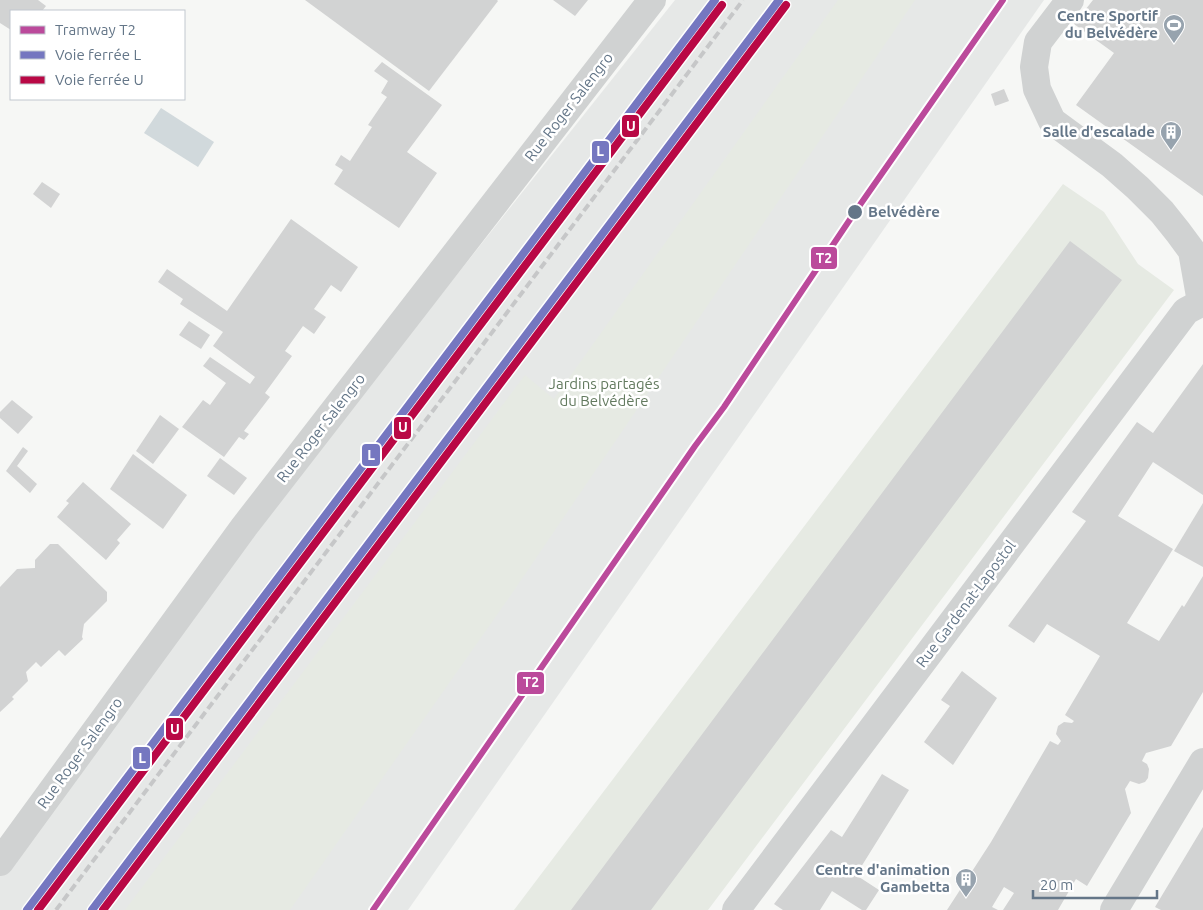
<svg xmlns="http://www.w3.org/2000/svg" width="1203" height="910" font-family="Ubuntu,sans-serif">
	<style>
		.built { fill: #e6e8e7 }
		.green { fill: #e6eae3 }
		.water { fill: #d1d9dc }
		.building { fill: #d2d3d3 }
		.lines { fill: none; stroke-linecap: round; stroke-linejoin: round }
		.minor { stroke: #d0d2d2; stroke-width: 28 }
		.rail { stroke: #c6c7c8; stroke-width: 4; stroke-dasharray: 8 4; stroke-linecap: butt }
		.rail-1-casing { stroke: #fff; stroke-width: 11 }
		.rail-2-casing { stroke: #fff; stroke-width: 11 }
		.rail-1 { stroke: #7577c0; stroke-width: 8 }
		.rail-2 { stroke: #b90845; stroke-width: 8 }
		.tram-1-casing { stroke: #fff; stroke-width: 10 }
		.tram-1 { stroke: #bb4a9b; stroke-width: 6 }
		.stop-dot { fill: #647688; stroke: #fff; stroke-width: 2 }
		.labels { text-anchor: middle; stroke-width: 5; stroke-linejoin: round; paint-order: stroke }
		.poi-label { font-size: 15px; font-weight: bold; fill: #647688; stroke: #fff; text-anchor: end }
		.street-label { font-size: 15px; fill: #647688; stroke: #fff }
		.stop-label { font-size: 15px; font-weight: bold; fill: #647688; stroke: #fff; text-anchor: start }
		.park-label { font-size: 15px; fill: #637a5f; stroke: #fff }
		.line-badge { stroke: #fff; stroke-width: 2 }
		.badge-label { font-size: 14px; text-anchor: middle; font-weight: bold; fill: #fff }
	</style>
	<rect width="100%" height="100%" fill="#f6f7f5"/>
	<path class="built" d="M675,0H1044L408,910H0V875L255,529Z"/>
	<g class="green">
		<path d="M838,0H915L515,589L290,910H125L525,375L554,399Z"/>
		<path d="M1063,184L1104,212L1138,264L1174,290L708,910H514Z"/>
	</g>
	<path class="water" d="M161,108L214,142L198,167L144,133Z"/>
	<g class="building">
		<path d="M0,0H38L46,6L42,11H11V30L0,23Z"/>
		<path d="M305,0H497L498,1L429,91Z"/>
		<path d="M553,0H588L575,16Z"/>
		<path d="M1093,0H1203V196L1076,105L1114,53L1074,24Z"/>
		<path d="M382,62L442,105L407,152L437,173L399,228L334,184L343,170L335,165L341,155L350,161L372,127L368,125L387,97L381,93L388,81L374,71Z"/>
		<path d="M1004,89L1009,101L995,106L991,94Z"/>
		<path d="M42,182L60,194L51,208L33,194Z"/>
		<path d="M291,219L358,267L341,292L331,285L314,309L326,317L314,334L303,326L285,351L292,356L265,393L270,397L244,431L249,434L244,440L239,437L224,457L182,427L203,400L210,405L226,383L203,366L210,357L250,384L255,377L213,346L223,332L180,304L183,299L158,282L167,269L227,311Z"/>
		<path d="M1070,241L1122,280L1115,289L651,910H571Z"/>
		<path d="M189,321L210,335L201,349L179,335Z"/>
		<path d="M1203,364V495L1153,462L1118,516L1173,549L1127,623L1159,641L1182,605L1184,607L1203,576V692L1171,746L1146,753L1142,761L1147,764L1149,769L1148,778L1145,782L1139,784L1130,781L1125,789L1131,813L1087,886L1076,879L1058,910H1003L1014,893L1004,887L992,907L998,910H947L991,842L1050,741L1058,745L1061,741L1056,734L1058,726L1064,722L1072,723L1074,721L1065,715L1100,656L1047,624L1034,643L1008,626L1086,521L1072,512L1137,422L1153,433Z"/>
		<path d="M12,400L33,417L18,434L0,418V412Z"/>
		<path d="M160,415L179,429L153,464L136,451Z"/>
		<path d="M23,447L28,451L17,466L37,484L30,493L6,471Z"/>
		<path d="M133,454L187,495L163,529L110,489Z"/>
		<path d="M220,458L247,478L234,495L207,476Z"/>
		<path d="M83,482L131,524L117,540L120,543L106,560L57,517L69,503L66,501Z"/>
		<path d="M1203,503V567L1174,551Z"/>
		<path d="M50,544H58L107,592V601L84,624L82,637L83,639L65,656L59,650L41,667L36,662L26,672L28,681L12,697L14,699L0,712V587L17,569L35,568V560Z"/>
		<path d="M962,671L997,698L953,765L924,742L950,706L941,700Z"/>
		<path d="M882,774L909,790L856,875L879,890L866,910H862L832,891L820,910H783L774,904L831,830L842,837Z"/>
		<path d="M1203,827V910H1161L1155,907Z"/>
	</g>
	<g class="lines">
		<g class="minor">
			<path d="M1070,0L1038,42L1034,67L1037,89L1052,121L1112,165L1138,188L1162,212L1178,232L1192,251L1201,302"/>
			<path d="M0,862L244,527L652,0"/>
			<path d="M736,910L1186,311L1203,302"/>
			<path d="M1114,910L1203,762"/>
		</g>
		<path class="rail" d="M56,910L743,0"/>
		<g class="rail-1-casing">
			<g id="rail-1">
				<path d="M27,910L715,0"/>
				<path d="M92,910L779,0"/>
			</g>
		</g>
		<g class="rail-2-casing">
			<g id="rail-2">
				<path d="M38,910L722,5"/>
				<path d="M103,910L786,5"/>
			</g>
		</g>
		<use href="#rail-1" class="rail-1"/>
		<use href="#rail-2" class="rail-2"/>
		<g class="tram-1-casing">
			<path id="tram-1" d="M373,910L695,446L724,407L855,212L1003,0"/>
		</g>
		<use href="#tram-1" class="tram-1"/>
	</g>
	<defs>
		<g id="stadium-pin" transform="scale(1.125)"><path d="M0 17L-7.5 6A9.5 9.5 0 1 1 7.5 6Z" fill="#97a3ae" stroke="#fff"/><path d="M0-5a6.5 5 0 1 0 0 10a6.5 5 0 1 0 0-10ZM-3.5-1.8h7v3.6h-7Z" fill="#fff"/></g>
		<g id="building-pin" transform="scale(1.125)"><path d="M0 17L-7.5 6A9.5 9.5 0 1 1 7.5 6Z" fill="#97a3ae" stroke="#fff"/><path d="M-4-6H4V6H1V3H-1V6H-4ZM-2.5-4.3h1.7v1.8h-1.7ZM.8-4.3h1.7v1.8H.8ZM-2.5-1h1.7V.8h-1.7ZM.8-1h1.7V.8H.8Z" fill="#fff"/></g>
	</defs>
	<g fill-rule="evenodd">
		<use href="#stadium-pin" x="1174" y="25"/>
		<use href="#building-pin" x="1171" y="132"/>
		<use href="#building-pin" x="966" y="879"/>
	</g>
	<circle class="stop-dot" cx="855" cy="212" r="8"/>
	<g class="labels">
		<g class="poi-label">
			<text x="1158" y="21">Centre Sportif<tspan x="1158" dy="17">du Belvédère</tspan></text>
			<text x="1155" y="137">Salle d'escalade</text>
			<text x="950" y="875">Centre d'animation<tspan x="950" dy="17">Gambetta</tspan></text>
		</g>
		<g class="street-label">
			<text transform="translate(569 107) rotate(-52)" y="5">Rue Roger Salengro</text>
			<text transform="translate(321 428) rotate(-52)" y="5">Rue Roger Salengro</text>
			<text transform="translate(966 604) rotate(-53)" y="5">Rue Gardenat-Lapostol</text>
			<text transform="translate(80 753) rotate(-54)" y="5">Rue Roger Salengro</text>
		</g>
		<g class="stop-label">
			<text x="868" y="217">Belvédère</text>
		</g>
		<g class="park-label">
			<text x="604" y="389">Jardins partagés<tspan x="604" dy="17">du Belvédère</tspan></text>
		</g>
	</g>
	<g class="line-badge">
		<rect x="621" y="114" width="19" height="24" rx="5" fill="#b90845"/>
		<rect x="591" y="140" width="19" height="24" rx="5" fill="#7577c0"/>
		<rect x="810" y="246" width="28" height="24" rx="5" fill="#bb4a9b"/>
		<rect x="393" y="416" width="19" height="24" rx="5" fill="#b90845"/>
		<rect x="361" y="443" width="20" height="24" rx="5" fill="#7577c0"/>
		<rect x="516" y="671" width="29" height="24" rx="5" fill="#bb4a9b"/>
		<rect x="165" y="717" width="19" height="24" rx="5" fill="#b90845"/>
		<rect x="132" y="746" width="19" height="24" rx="5" fill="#7577c0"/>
	</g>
	<g class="badge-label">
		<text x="631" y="131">U</text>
		<text x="600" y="156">L</text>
		<text x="824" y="263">T2</text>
		<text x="403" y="432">U</text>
		<text x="371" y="460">L</text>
		<text x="531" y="687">T2</text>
		<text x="175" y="734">U</text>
		<text x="142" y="763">L</text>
	</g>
	<rect x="10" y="10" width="175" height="90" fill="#ffffff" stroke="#c1c8cf"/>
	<rect x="20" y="26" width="25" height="8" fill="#bb4a9b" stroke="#c1c8cf"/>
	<text x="55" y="35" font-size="15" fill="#647688">Tramway T2</text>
	<rect x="20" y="51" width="25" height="8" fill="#7577c0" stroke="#c1c8cf"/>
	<text x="55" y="60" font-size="15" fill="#647688">Voie ferrée L</text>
	<rect x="20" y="76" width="25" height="8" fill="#b90845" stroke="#c1c8cf"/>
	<text x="55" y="85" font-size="15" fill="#647688">Voie ferrée U</text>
	<path d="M1033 890v8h124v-8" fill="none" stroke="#647688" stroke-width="2.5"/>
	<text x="1040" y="890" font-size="15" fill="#647688" stroke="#ffffff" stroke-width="4" paint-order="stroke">20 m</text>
</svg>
